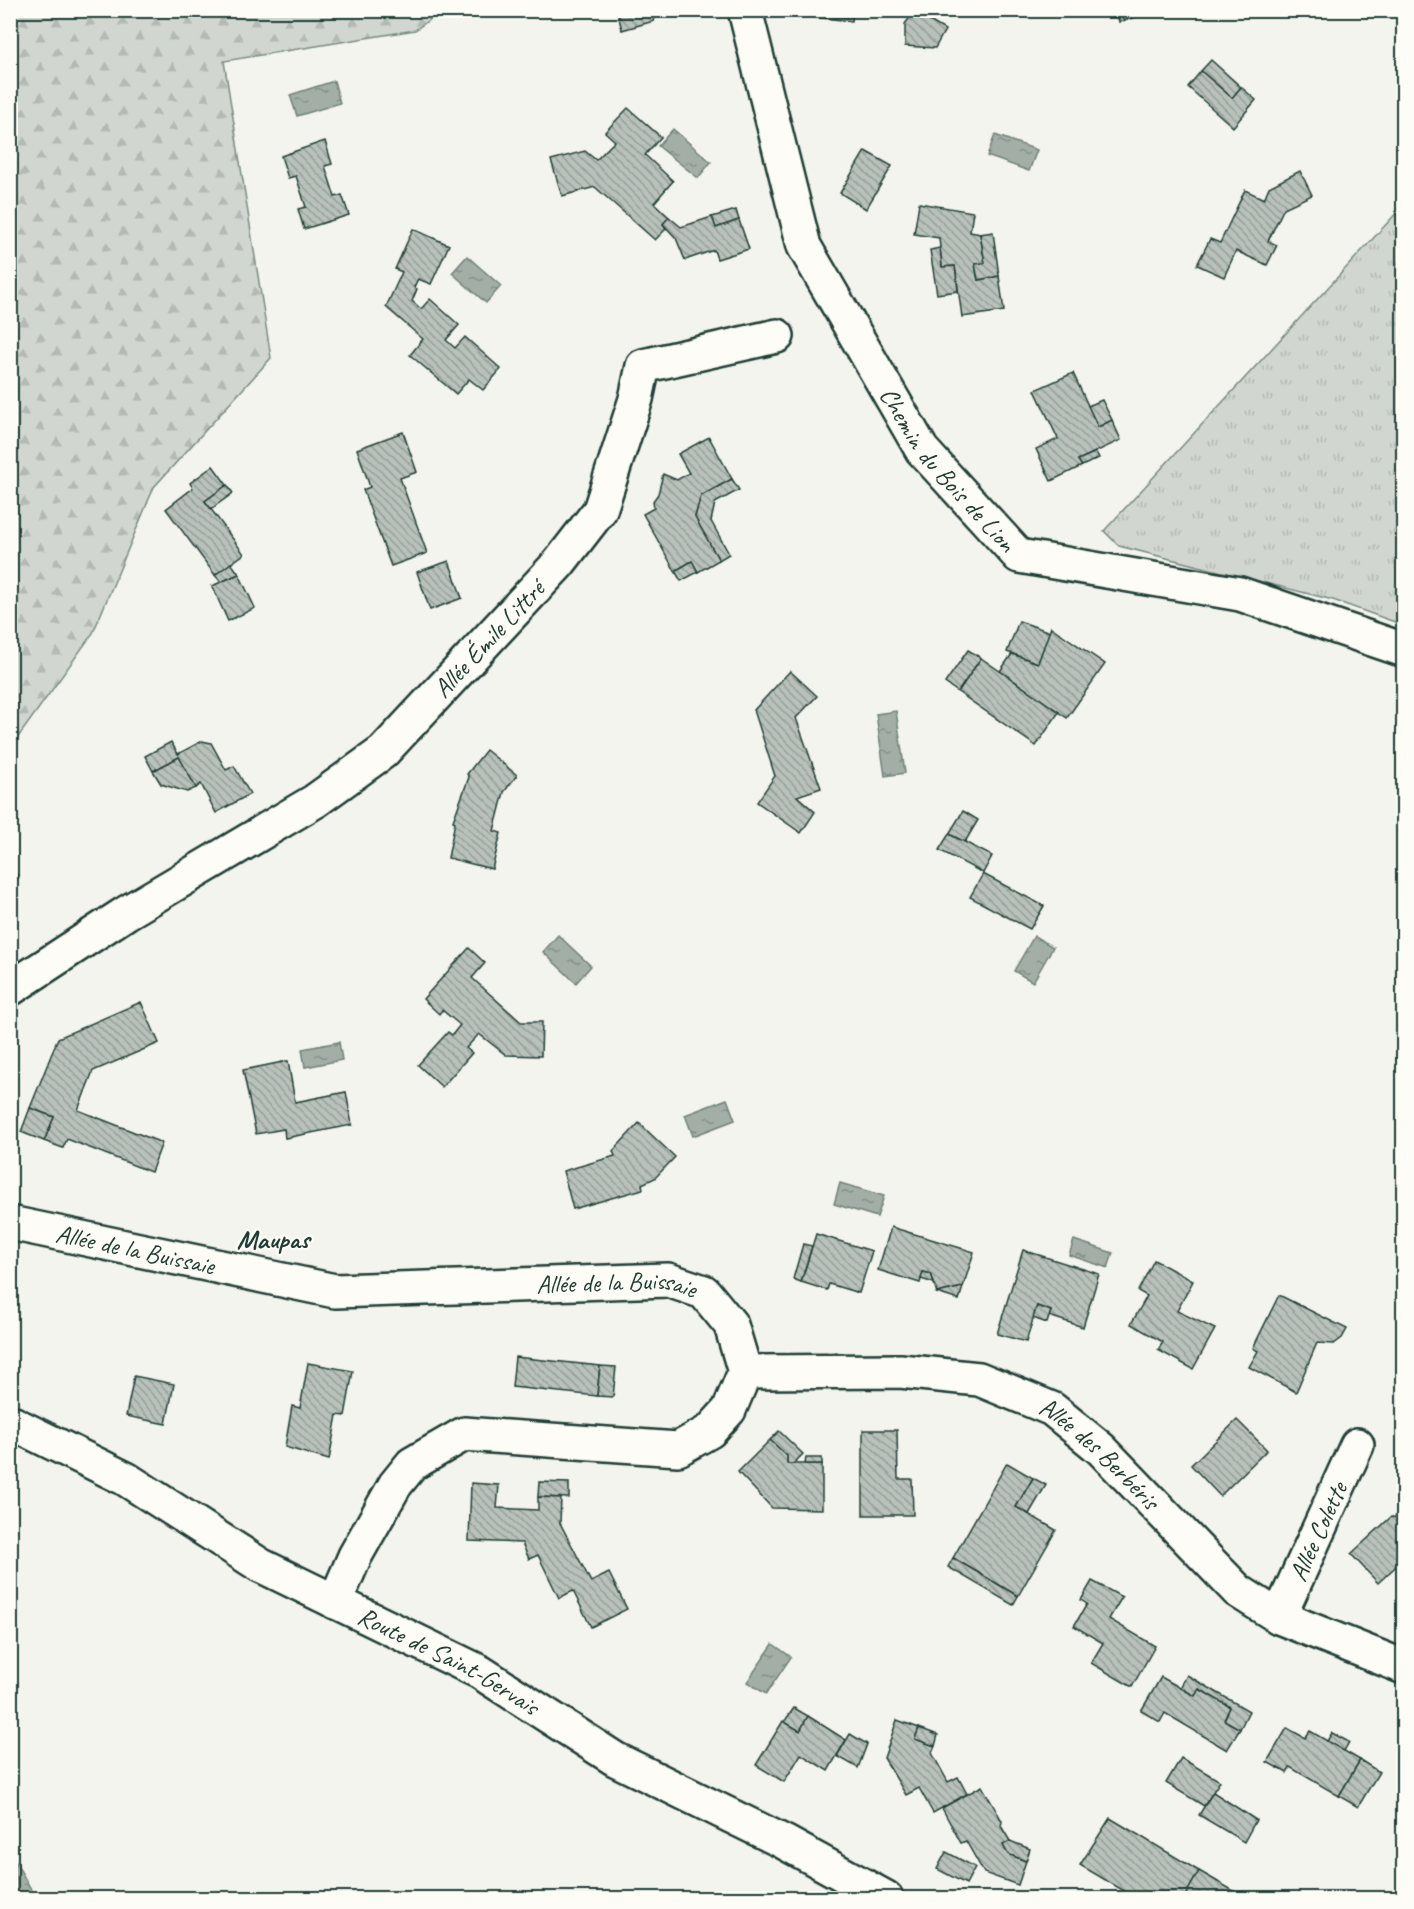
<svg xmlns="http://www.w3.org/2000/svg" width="1414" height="1909" font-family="Caveat,sans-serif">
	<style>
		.grass { fill: url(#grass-tufts); stroke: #788a82; stroke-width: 1.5 }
		.forest { fill: url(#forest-firs); stroke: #788a82; stroke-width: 1.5 }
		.water { fill: url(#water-ripples); stroke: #6e8179; stroke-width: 1.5 }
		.building { fill: url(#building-back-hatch); stroke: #1f3d34; stroke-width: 1.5 }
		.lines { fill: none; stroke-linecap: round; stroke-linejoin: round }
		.street-casing { stroke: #1f3d34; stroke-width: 38 }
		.secondary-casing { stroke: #1f3d34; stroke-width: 38 }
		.street { stroke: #fdfcf7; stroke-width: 33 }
		.secondary { stroke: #fdfcf7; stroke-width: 33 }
		.labels { text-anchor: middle; stroke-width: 4.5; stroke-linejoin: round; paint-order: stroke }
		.street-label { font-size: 26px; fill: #1f3d34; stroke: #fdfcf7 }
		.neighbourhood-label { font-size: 27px; font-weight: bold; fill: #1f3d34; stroke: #fdfcf7 }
	</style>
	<defs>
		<pattern id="grass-tufts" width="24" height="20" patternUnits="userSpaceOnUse" patternTransform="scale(1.5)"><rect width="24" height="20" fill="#d1d6d1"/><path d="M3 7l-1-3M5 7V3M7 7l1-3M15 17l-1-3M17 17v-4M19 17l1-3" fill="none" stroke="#b3b9b4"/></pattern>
		<pattern id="forest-firs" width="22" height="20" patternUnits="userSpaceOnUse" patternTransform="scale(1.5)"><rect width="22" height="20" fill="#d1d6d1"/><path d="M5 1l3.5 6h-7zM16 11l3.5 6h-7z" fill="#b3b9b4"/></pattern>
		<pattern id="water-ripples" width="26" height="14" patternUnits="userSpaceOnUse" patternTransform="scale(1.5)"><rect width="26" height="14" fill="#a3aea7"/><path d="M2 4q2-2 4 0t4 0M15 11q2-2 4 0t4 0" fill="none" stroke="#848f89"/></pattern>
		<pattern id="building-back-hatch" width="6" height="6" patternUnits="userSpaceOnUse" patternTransform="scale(1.5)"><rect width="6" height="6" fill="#b9c1bb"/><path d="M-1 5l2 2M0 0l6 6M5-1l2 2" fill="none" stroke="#969e99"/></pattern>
	</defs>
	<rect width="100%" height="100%" fill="#f4f4ef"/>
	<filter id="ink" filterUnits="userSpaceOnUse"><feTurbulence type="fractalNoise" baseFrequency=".0167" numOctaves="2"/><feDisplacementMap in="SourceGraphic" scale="12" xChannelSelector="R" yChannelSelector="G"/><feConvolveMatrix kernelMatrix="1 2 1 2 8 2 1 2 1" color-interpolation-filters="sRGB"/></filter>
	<g filter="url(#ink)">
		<path class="grass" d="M1403,206V625L1333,600L1119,546L1104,531Z"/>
		<path class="forest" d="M11,10L442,11L415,30L224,61L271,358L154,487L93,633L11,747Z"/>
		<g class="water">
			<path d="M334,81L340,103L297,116L290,95Z"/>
			<path d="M673,129L711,162L698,178L658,146Z"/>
			<path d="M995,135L1037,150L1029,171L987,156Z"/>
			<path d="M467,256L501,286L486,303L452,273Z"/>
			<path d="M896,711L905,773L885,776L876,714Z"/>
			<path d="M558,935L591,966L576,983L543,952Z"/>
			<path d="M1034,936L1053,947L1033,982L1014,971Z"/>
			<path d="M339,1042L342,1060L305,1067L302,1049Z"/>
			<path d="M727,1099L735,1120L693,1136L685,1115Z"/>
			<path d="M840,1183L884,1196L877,1217L834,1204Z"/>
			<path d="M1074,1240L1113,1253L1108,1268L1069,1255Z"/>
			<path d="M773,1644L791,1657L766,1694L747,1682Z"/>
			<path d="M10,1854H11L36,1898H11Z"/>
		</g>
		<g class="building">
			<path d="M617,10H651L654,21L622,30Z"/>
			<path d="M812,10H853L852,21L812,17Z"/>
			<path d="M1116,10H1159L1119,22Z"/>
			<path d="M914,12L945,30L935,48L905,46V24Z"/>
			<path d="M1211,60L1241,87L1232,98L1201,71Z"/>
			<path d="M1201,71L1232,98L1241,87L1256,100L1233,127L1188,87Z"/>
			<path d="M628,108L661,137L645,155L673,181L654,203L669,217L663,224L666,229L655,240L595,187L562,196L551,160L585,151L596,160L615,141L605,132Z"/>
			<path d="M325,141L332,164L325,166L335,197L342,195L349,215L304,229L298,209L306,207L296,176L288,178L281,156Z"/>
			<path d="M865,151L892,166L866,209L840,193Z"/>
			<path d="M1300,171L1312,195L1284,208L1268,241L1277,245L1267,265L1236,251L1224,277L1197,265L1210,239L1220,243L1245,190L1264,199L1269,187Z"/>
			<path d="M919,203L973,212L970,232L980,234L985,263L975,264L978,280L999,276L1004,311L962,317L955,266L942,267L939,238L914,234Z"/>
			<path d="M736,210L739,220L716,228L712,217Z"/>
			<path d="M669,217L681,227L712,217L716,228L739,220L749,249L717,259L714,250L685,260L676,238L663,224Z"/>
			<path d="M413,229L449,245L431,284L418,279L414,287L417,289L412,301L421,309L430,299L459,325L446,340L455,348L465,337L501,369L483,390L469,379L456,394L410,355L423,339L386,307L402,272L395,269Z"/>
			<path d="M993,232L999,276L978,280L975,264L985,263L980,234Z"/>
			<path d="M940,248L942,267L955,266L958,291L937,294L930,250Z"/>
			<path d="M1073,373L1098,427L1112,420L1121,440L1078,460L1082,466L1051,481L1036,449L1058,439L1035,390Z"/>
			<path d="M1102,400L1112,420L1098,427L1088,406Z"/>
			<path d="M403,432L417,472L400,478L427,553L391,566L363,490L370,487L357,449Z"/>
			<path d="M709,437L732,479L701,496L695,517L719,560L698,572L692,561L675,571L643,514L654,508L653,501L658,494L663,474L677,480L689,473L678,454Z"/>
			<path d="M1096,452L1099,458L1082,466L1078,460Z"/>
			<path d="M213,466L227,485L205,501L244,554L215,575L166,509L193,488L190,483Z"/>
			<path d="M732,479L739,490L715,503L711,521L729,554L719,560L695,517L701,496Z"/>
			<path d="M227,485L233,493L211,509L205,501Z"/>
			<path d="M449,561L462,598L430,610L417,572Z"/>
			<path d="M692,561L698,572L681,581L675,571Z"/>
			<path d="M231,563L239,574L221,582L215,575Z"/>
			<path d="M239,574L255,608L228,621L212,586Z"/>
			<path d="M1019,621L1050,632L1038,663L1007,652Z"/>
			<path d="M1051,627L1105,664L1067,718L1000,671L1012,654L1038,663Z"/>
			<path d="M968,650L981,658L958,692L945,683Z"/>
			<path d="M981,658L1059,712L1036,746L958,692Z"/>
			<path d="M790,671L817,696L796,718L821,788L797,796L815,812L801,833L757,802L775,776L754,710Z"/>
			<path d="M202,741L211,743L226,770L234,766L250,794L216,813L201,784L196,788L179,757L153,771L145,756L171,742L178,754Z"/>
			<path d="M486,750L517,775L504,792L494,831L501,833L492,869L448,858L455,822L453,821L469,777L467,774Z"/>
			<path d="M179,757L196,788L187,792L161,784L153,771Z"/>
			<path d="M963,811L978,820L965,842L949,834Z"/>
			<path d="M949,834L992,856L983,873L939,850Z"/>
			<path d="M10,868L19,877L10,885Z"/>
			<path d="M983,874L1044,906L1030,929L970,897Z"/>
			<path d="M469,948L485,963L472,978L521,1022H542L541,1056L506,1055L479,1034L466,1048L472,1053L442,1087L418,1065L448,1032L452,1035L460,1025L442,1010L439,1014L423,999Z"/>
			<path d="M141,1002L159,1043L93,1071L78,1110L162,1143L151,1172L67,1139L63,1148L44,1141L54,1117L30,1108L58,1038Z"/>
			<path d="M288,1061L295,1102L346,1092L352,1125L285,1138L284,1129L256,1134L243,1070Z"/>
			<path d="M30,1108L54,1117L44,1141L21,1132Z"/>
			<path d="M639,1123L675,1157L655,1178L642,1184L643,1189L573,1209L563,1171L615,1156L613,1151Z"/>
			<path d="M891,1227L974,1252L963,1287L937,1293L931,1274L923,1272L920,1283L878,1270Z"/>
			<path d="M816,1234L872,1251L859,1293L829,1284L827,1290L801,1282Z"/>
			<path d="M803,1244L812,1246L801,1282L793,1279Z"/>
			<path d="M1023,1250L1099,1274L1083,1327L1049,1316L1051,1311L1037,1306L1026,1342L997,1334Z"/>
			<path d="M1154,1260L1193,1281L1177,1311L1215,1329L1193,1369L1158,1350L1163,1342L1131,1324L1147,1296L1138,1291Z"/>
			<path d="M923,1272L931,1274L934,1283L921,1279Z"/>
			<path d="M963,1287L959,1300L937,1293Z"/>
			<path d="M1279,1295L1347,1329L1342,1338L1334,1344L1317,1343L1296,1392L1249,1367L1258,1351L1253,1348Z"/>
			<path d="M1037,1306L1051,1311L1047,1323L1033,1318Z"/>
			<path d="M515,1357L600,1366L597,1396L512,1387Z"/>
			<path d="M308,1363L353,1371L345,1416L337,1415L329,1460L285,1447L292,1406L300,1408Z"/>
			<path d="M600,1366L616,1367L613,1397L597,1396Z"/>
			<path d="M134,1376L174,1384L166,1424L126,1416Z"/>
			<path d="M1237,1420L1267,1450L1220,1496L1191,1465Z"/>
			<path d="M863,1430H897L898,1479H912L913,1515H863Z"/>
			<path d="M779,1431L803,1454L793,1464H787V1456L770,1440Z"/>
			<path d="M770,1440L787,1456V1464H822V1509L772,1508L738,1472Z"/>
			<path d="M806,1458H822V1464H805Z"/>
			<path d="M1007,1463L1033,1478L1016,1507L1056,1530L1018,1596L953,1558Z"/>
			<path d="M1033,1478L1046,1485L1029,1514L1016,1507Z"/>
			<path d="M539,1482L569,1483V1498L538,1497Z"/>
			<path d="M471,1483L499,1485L497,1508L538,1510V1497L561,1498L560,1523L591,1582L609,1573L627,1609L591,1627L573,1591L559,1598L538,1555L529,1559L522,1543L469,1541Z"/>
			<path d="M1391,1517L1404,1518V1559L1378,1583L1351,1554Z"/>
			<path d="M953,1558L1018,1596L1013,1605L948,1567Z"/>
			<path d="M1092,1581L1122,1597L1109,1619L1155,1646L1132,1687L1091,1663L1103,1643L1074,1626L1087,1604L1081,1600Z"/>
			<path d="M1187,1675L1249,1711L1240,1729L1224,1720L1230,1707L1199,1689L1195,1696L1180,1688Z"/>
			<path d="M1161,1677L1195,1696L1199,1689L1230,1707L1224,1720L1240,1729L1227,1750L1165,1713L1160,1722L1141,1711Z"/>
			<path d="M794,1708L808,1716L800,1731L784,1722Z"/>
			<path d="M808,1716L846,1740L828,1771L801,1754L784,1782L756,1765L783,1721L800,1731Z"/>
			<path d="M897,1720L919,1728L915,1739L935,1746L932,1753L948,1782L958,1777L967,1794L933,1813L919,1788L906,1795L884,1758Z"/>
			<path d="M919,1728L938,1735L935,1746L915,1739Z"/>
			<path d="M1287,1728L1305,1738L1310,1731L1360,1760L1339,1796L1290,1767L1287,1773L1267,1762Z"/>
			<path d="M1332,1733L1349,1742L1344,1751L1327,1741Z"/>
			<path d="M850,1734L867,1744L858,1768L837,1756Z"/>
			<path d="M1181,1758L1220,1781L1204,1806L1166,1783Z"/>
			<path d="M1360,1760L1379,1772L1358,1807L1339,1796Z"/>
			<path d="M982,1786L1002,1821L1001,1826L1010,1841L1003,1845L1008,1854L1026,1861L1018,1885L984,1873L966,1841L961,1843L942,1808Z"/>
			<path d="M1213,1792L1256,1820L1244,1842L1199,1815Z"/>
			<path d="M1110,1818L1199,1871L1184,1898H1136L1080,1865Z"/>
			<path d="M1010,1841L1030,1849L1026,1861L1008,1854L1003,1845Z"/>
			<path d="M946,1852L975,1867L966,1884L937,1869Z"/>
			<path d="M1199,1871L1246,1898H1184Z"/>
		</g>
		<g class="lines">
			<g class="street-casing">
				<g id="street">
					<path id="s1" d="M745,10L804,246L922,450L1019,556L1240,594L1404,650"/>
					<path id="s2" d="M10,989L126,913L315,801L383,752L559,563L600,510L636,399L643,366L777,336"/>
					<path id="s3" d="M10,1223L335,1291L668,1280L704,1292L731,1325L745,1372L729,1410L710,1431L678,1449L464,1434L412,1464L395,1485L355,1556L335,1602"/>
					<path id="s4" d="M745,1372L900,1371L979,1379L1052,1409L1101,1449L1238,1591L1279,1617L1404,1667"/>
					<path id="s5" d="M1279,1617L1357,1445"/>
				</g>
			</g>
			<g class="secondary-casing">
				<g id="secondary">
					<path id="s6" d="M10,1422L126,1479L260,1565L480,1672L615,1759L784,1842L886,1898"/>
				</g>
			</g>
			<use href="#street" class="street"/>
			<use href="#secondary" class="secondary"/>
		</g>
	</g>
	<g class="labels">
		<g class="street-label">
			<text dy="9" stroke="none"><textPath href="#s1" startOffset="510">Chemin du Bois de Lion</textPath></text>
			<text dy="9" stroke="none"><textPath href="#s2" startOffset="597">Allée Émile Littré</textPath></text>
			<text dy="9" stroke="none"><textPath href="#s3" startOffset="128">Allée de la Buissaie</textPath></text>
			<text dy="9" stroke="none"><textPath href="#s3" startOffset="614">Allée de la Buissaie</textPath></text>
			<text dy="9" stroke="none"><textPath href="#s4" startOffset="378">Allée des Berbéris</textPath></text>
			<text dy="9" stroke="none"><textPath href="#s5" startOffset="94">Allée Colette</textPath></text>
			<text dy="9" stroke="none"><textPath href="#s6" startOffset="500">Route de Saint-Gervais</textPath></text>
		</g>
		<g class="neighbourhood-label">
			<text x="273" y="1248">Maupas</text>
		</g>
	</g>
	<rect width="1414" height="1909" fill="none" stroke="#fdfcf7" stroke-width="36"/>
	<rect x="18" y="18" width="1378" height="1873" fill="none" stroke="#1f3d34" stroke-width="2" filter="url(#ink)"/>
</svg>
